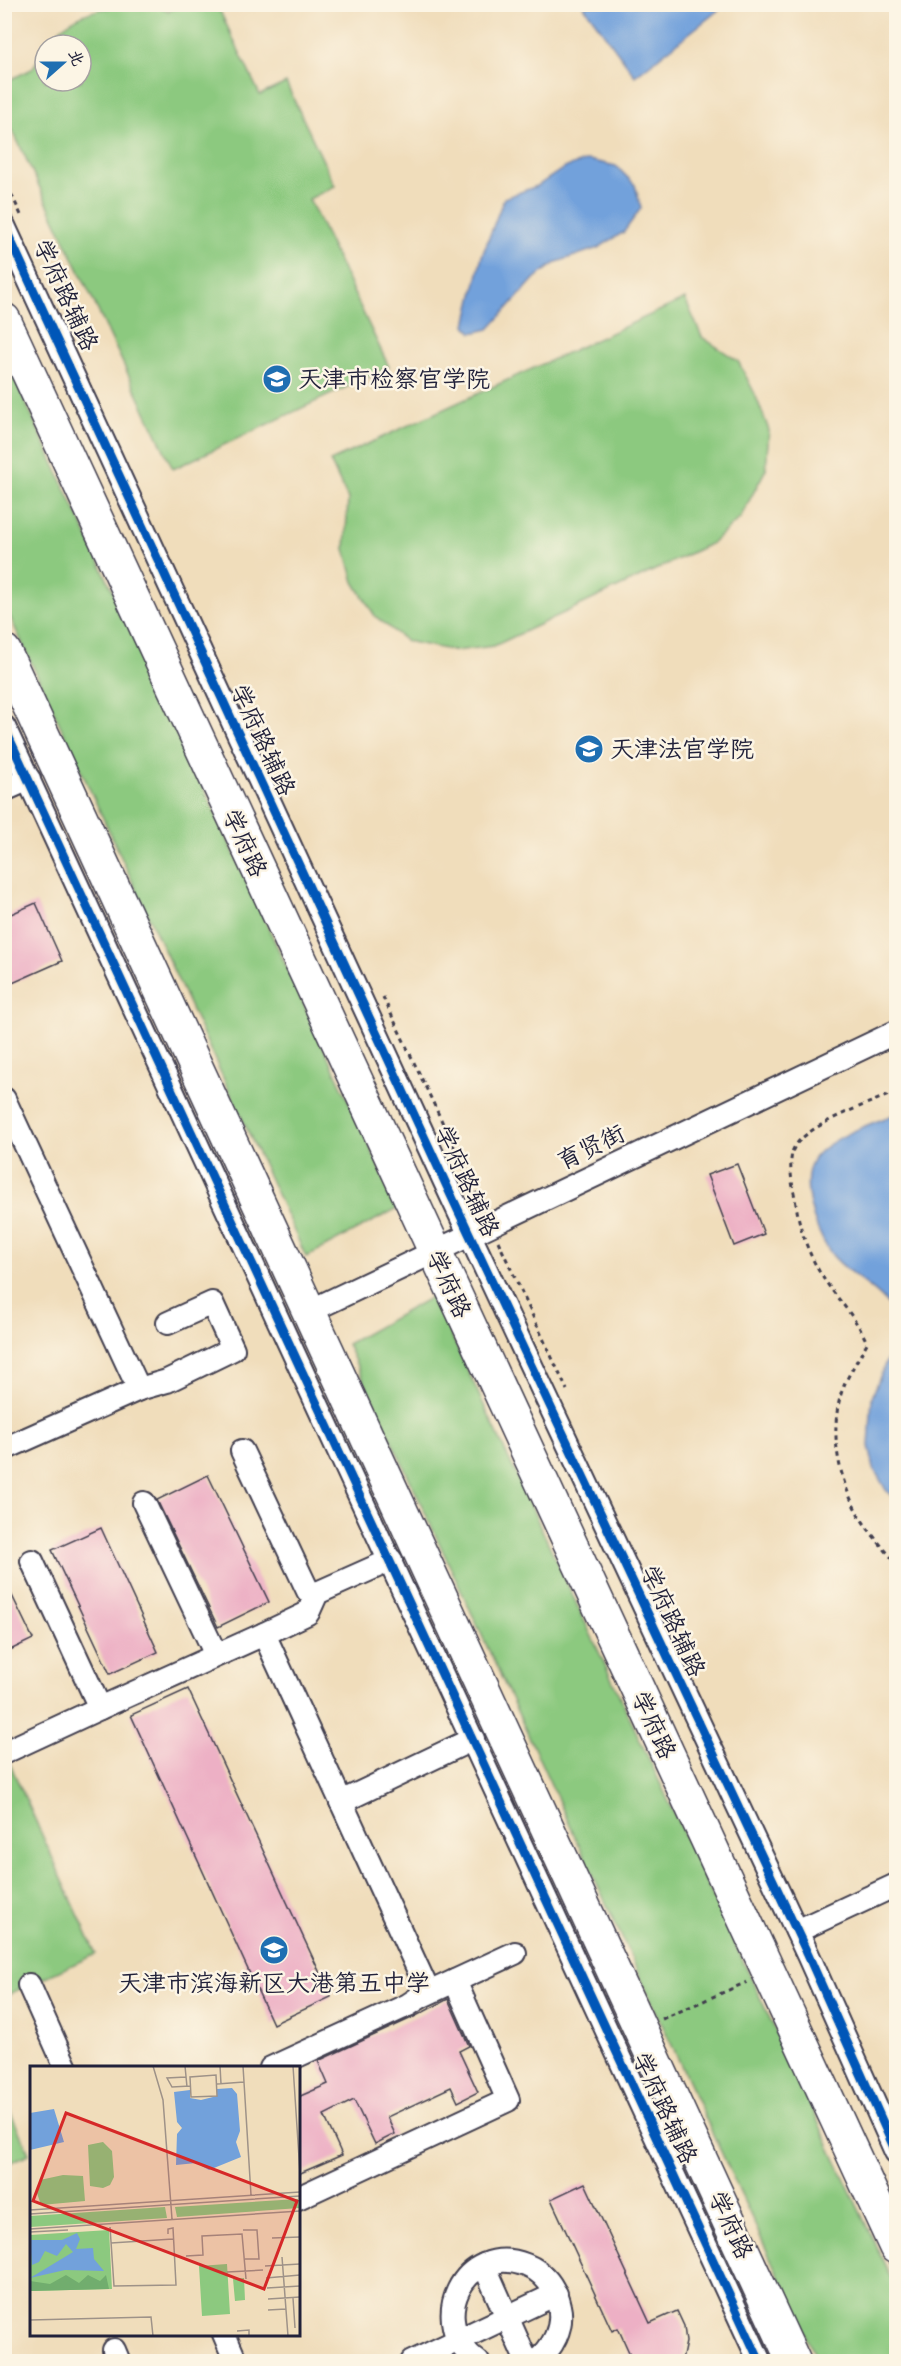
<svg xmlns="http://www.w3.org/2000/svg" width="901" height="2366" font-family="'Indie Flower','LXGW WenKai TC',sans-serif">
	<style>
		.green { fill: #8cc97f; stroke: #57765d; stroke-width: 1.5 }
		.water { fill: #72a1db; stroke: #4a628b; stroke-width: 1.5 }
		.building { fill: #edb0c5 }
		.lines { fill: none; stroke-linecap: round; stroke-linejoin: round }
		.minor-casing { stroke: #413e4e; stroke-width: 26 }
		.highway-casing { stroke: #413e4e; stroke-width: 36 }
		.path { stroke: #413e4e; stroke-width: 3; stroke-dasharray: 4.5 4.5; stroke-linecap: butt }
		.minor { stroke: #fff; stroke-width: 22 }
		.highway { stroke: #fff; stroke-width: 33 }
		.cycleway-casing { stroke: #fcf5e5; stroke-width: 13 }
		.cycleway { stroke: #0057b8; stroke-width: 9 }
		.labels { text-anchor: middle; stroke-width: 5; stroke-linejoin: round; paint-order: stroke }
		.street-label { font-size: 24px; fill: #22223b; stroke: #fcf5e5 }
		.poi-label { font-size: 24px; fill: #22223b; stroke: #fcf5e5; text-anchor: start }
		.inset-road { fill: none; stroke: #9e9288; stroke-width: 1.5 }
		.view { fill: #d62828; fill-opacity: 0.15; stroke: #d62828; stroke-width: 3 }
		.inset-edge { fill: none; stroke: #22223b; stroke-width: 3 }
	</style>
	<rect width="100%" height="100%" fill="#fcf5e5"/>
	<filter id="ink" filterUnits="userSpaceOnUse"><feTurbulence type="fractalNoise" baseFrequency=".0167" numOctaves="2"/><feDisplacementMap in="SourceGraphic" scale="12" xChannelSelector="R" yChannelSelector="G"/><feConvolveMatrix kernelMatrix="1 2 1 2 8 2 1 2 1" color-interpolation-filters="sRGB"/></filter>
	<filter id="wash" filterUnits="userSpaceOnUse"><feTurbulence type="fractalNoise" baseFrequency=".008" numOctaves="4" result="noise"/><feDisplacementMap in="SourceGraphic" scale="24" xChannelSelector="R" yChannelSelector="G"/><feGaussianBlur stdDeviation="1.35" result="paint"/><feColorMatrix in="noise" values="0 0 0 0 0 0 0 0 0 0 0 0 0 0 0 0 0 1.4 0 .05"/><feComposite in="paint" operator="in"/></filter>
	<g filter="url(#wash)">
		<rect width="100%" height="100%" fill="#f0ddbb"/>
		<g class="green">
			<path d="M151,4L169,11L182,5H217L260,95L286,83L335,186L309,199L389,367L173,469L4,112L5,82L32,69L45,49V81H81V45H47C69,9 113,5 151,4Z"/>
			<path d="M685,299L702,337L738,361L755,394L769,430L766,469L740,518L712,543L494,646L455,651L406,641L375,616L354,582L345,549L348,499L330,461Z"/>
			<path d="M4,356L398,1208L306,1257L5,606Z"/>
			<path d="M433,1296L896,2289V2361H818L347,1344Z"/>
			<path d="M4,1751L96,1954L5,1996H4Z"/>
			<path d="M5,2100L29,2154L5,2165H4Z"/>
		</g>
		<g class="water">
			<path d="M583,5H725L635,76Z"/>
			<path d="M588,160L616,166L635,185L641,208L624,232L598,248L557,262L535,278L489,329L472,333L466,325L482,256L504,198L537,186L564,168Z"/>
			<path d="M896,1114V1316C883,1290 845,1274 830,1252C815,1230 797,1180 815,1157C830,1138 874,1122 896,1114Z"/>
			<path d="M896,1336V1501L886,1490L874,1469L869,1446L872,1397Z"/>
		</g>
		<g id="blocks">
			<g class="building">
				<path d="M36,903L62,961L8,985L4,976V957L10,955L4,944V917Z"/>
				<path d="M737,1164L764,1234L734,1246L707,1175Z"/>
				<path d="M208,1475L269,1602L218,1627L157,1500Z"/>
				<path d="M101,1528L158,1652L110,1674L52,1550Z"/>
				<path d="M4,1579L33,1639L4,1653Z"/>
				<path d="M188,1689L331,1997L273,2024L131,1715Z"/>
				<path d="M448,1999L469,2046L459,2051L478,2092L458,2102L451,2087L387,2117L395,2134L375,2144L354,2100L324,2115L342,2155L298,2174V2097L328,2084L318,2061L414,2017Z"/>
				<path d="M585,2183L650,2323L677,2311L684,2326L686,2342L682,2361H633L618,2328L612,2331L551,2199Z"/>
			</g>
		</g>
	</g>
	<g filter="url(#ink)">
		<use href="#blocks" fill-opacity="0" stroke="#413e4e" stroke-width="1.5"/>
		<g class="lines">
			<g class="minor-casing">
				<g id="minor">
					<path d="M4,226L451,1195L808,1955L896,2152"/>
					<path d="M4,727L760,2362"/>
					<path d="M4,790L29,779"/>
					<path d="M4,1099L139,1389"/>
					<path d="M310,1311L896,1032"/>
					<path d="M4,1449L139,1389L167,1381L233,1349L212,1303L168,1323"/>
					<path d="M242,1451L308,1591L317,1593"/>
					<path d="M144,1503L216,1655"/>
					<path d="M32,1561L100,1708L264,1634L424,1982L420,1997L408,2005L271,2068"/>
					<path d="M264,1634L308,1613L317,1593L391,1560"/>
					<path d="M5,1752L100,1708"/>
					<path d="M341,1802L473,1739"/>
					<path d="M797,1931L896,1885"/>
					<path d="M29,1985L66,2068"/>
					<path d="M420,1997L515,1953"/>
					<path d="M298,2198L508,2100L455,1981"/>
					<path d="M484,2265L527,2362"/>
					<path d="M224,2334L236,2362"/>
					<path d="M114,2350L119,2362"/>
					<path d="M412,2362L556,2294"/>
					<path d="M478,2362C424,2323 464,2241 526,2265C544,2272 555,2287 559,2306C564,2327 553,2349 535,2362"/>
				</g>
			</g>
			<g class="highway-casing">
				<g id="highway">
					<path d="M4,320L896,2247"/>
					<path d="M4,651L794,2362"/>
				</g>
			</g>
			<g class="path">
				<path d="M4,178L21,215"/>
				<path d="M383,997L483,1208"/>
				<path d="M896,1092C873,1102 797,1127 792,1153C789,1168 792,1183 795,1198C799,1226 805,1246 819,1271C834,1297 855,1314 867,1343C859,1358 849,1373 843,1388C829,1427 837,1472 855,1508C865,1528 882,1546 896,1563"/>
				<path d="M498,1241L567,1390"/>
				<path d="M662,2019L747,1982"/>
			</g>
			<use href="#minor" class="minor"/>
			<use href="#highway" class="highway"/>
			<g class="cycleway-casing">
				<g id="cycleway">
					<path d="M4,226L451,1195L808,1955L896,2152"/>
					<path d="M4,727L760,2362"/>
				</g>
			</g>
			<use href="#cycleway" class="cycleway"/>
		</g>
	</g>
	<defs>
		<g id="university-disc" transform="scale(1.5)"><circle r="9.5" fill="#1f6fb2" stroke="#fcf5e5"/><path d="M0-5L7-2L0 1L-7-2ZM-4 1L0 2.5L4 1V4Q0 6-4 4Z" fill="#fff"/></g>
		<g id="school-disc" transform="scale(1.5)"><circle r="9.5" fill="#1f6fb2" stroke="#fcf5e5"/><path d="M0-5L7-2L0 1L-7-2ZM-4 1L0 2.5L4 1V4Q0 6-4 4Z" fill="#fff"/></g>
	</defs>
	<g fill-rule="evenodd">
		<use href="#university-disc" x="277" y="379"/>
		<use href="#university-disc" x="589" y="749"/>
		<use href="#school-disc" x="274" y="1950"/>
	</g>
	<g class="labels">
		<g class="street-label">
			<text transform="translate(66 295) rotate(65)" y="8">学府路辅路</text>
			<text transform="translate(263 740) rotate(65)" y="8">学府路辅路</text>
			<text transform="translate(245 843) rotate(65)" y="8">学府路</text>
			<text transform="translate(591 1147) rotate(-26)" y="8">育贤街</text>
			<text transform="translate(467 1181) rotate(65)" y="8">学府路辅路</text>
			<text transform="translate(449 1284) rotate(65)" y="8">学府路</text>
			<text transform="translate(673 1621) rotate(65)" y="8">学府路辅路</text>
			<text transform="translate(654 1725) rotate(65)" y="8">学府路</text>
			<text transform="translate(665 2108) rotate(65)" y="8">学府路辅路</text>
			<text transform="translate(731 2225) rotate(65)" y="8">学府路</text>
		</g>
		<g class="poi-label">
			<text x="298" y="387">天津市检察官学院</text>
			<text x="610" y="757">天津法官学院</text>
			<text x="274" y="1991" text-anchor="middle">天津市滨海新区大港第五中学</text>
		</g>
	</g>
	<g transform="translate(30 2066)">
		<rect width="270" height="270" fill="#f0ddbb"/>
		<path d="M73,76L82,85L84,111L80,119L73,122L60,120L58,79ZM33,109L53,110L55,135L11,139L7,127L10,114ZM268,133L269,142L147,151L145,141ZM135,141L137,152L0,161V150ZM79,164L82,223L0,225V169ZM197,198L200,248L172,250L169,200ZM214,212L215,234L205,235L203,213Z" fill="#8cc97f"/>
		<path d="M36,209L49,217L58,209L70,215L76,209L79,223L0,225V215L20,218Z" fill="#71ad6e"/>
		<path d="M202,22L207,28L210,65L206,76L211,91L179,104L166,97L146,99L147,68L152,62L147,56L144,26L160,24V32L171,34L187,30V23ZM24,43L34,76L0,84V47ZM47,167L50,173L46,183L63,182L64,193L74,205L35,204L0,212L43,186L36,178L27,190L15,185L9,196L2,199L0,174H32Z" fill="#72a1db"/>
		<path class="inset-road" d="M123,0L133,34L142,153M155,0L157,21M190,0L191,18M213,0L221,129M263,0L270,107M186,9L187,30L161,31L160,11ZM156,11L137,12L142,21L160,20M187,18L214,16M0,144L270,126M0,148L270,130M80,161L84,220L146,219L143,162L138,163V168M0,163L270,145M213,164H227L229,193H215M0,166L38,164M242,172L270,171M81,177L143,173M156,190L173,189L172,170L212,168L216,213M252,191L258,270M235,200L270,198M197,206L233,204M236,212L270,209M237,222L270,220M263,232L265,262M238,233L270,231M238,244L256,243M0,254L121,251L123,270M207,265L219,264V270"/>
		<path class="view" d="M36,47L267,135L234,223L3,135Z"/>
		<rect width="270" height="270" class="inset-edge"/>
	</g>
	<rect width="901" height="2366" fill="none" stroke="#fcf5e5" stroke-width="24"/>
	<g transform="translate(63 63) rotate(69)"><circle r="28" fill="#fcf5e5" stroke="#a5a1a1" stroke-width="1.5"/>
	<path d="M0-4.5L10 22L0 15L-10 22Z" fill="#1f6fb2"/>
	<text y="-9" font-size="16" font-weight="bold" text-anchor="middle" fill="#22223b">北</text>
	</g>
</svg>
